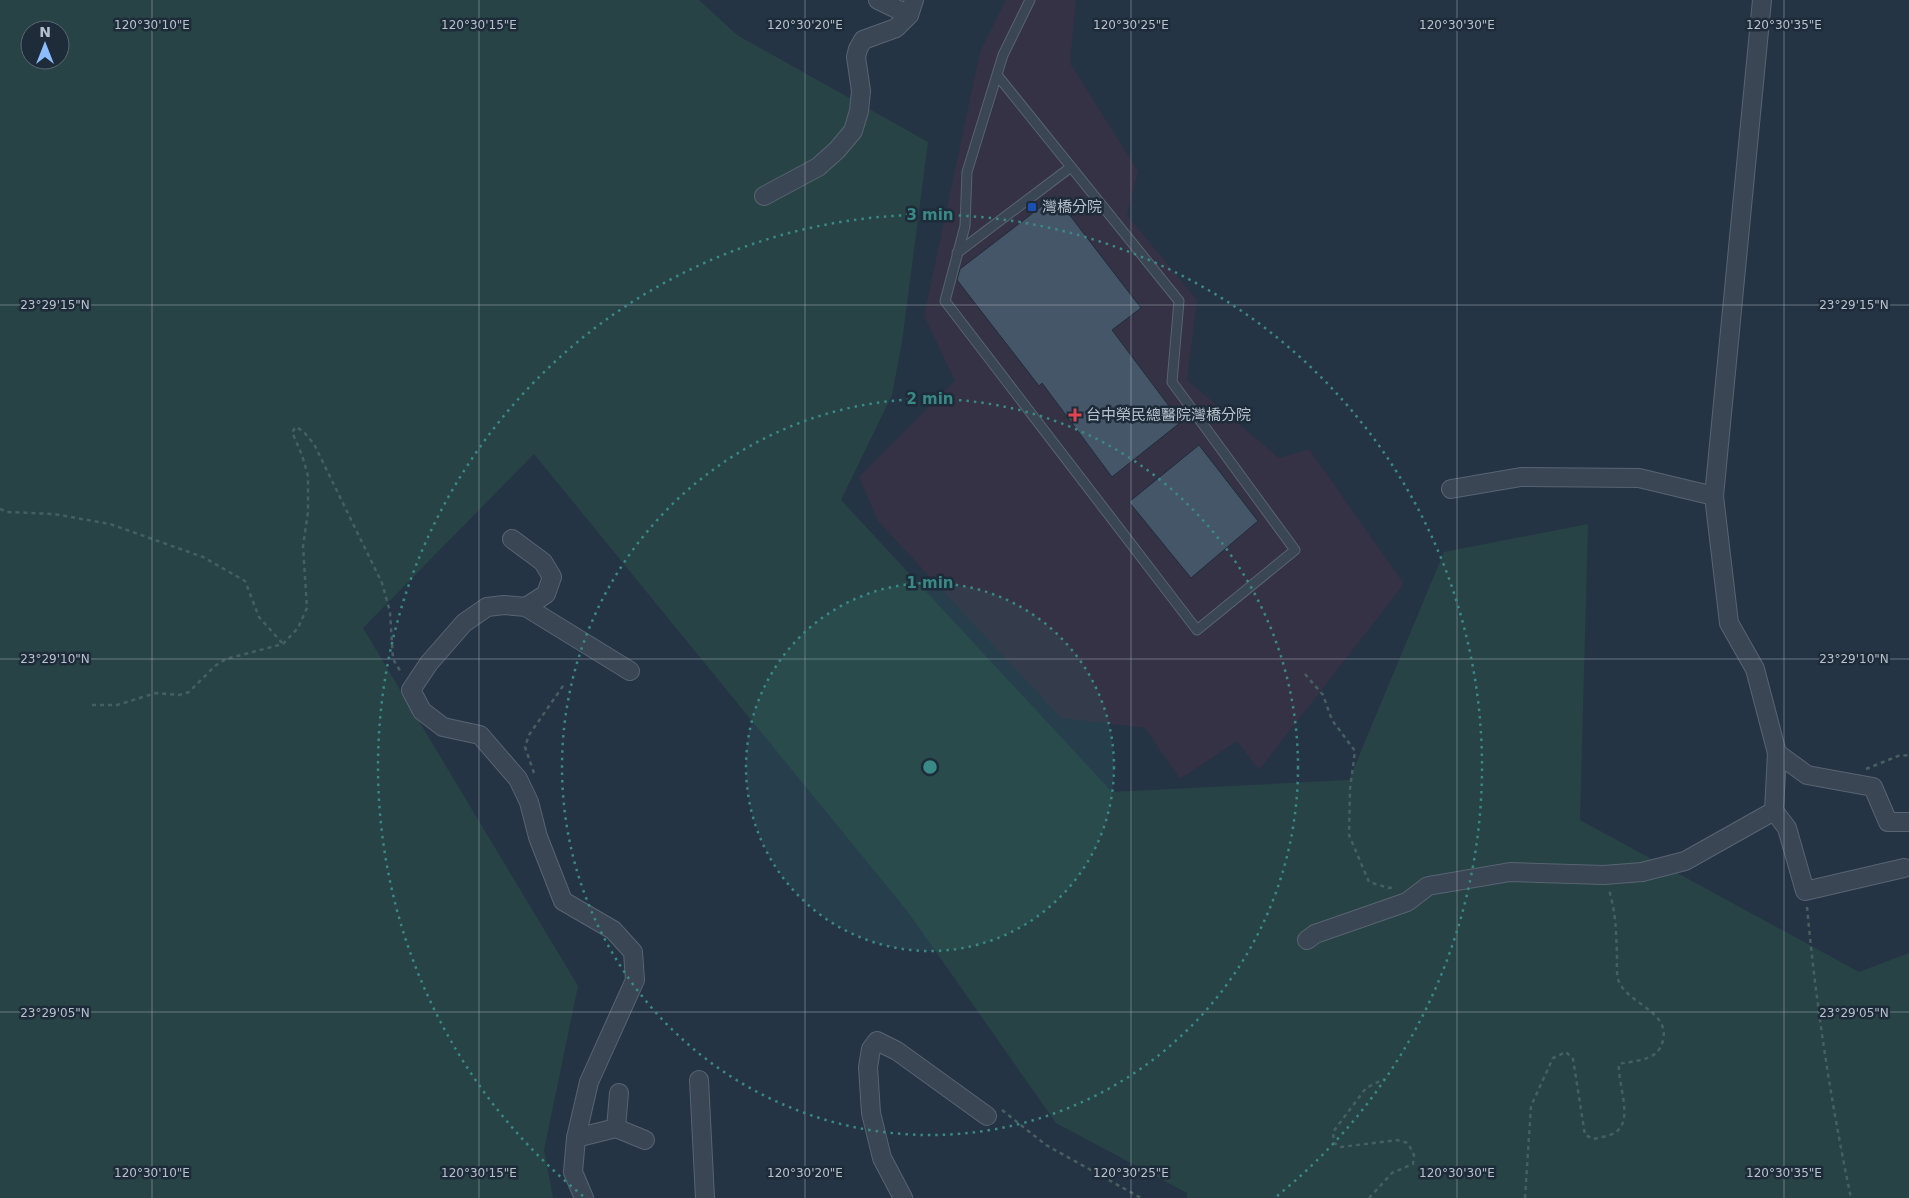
<svg xmlns="http://www.w3.org/2000/svg" width="1909" height="1198" font-family="'DejaVu Sans','Noto Sans TC',sans-serif">
	<style>
		.medical { fill: #343244 }
		.green { fill: #274345; fill-rule: evenodd }
		.building { fill: #465669; stroke: #202d3b }
		.lines { fill: none; stroke-linecap: round; stroke-linejoin: round }
		.lane-casing { stroke: #586471; stroke-width: 11 }
		.street-casing { stroke: #586471; stroke-width: 20 }
		.path { stroke: #466061; stroke-width: 2.5; stroke-dasharray: 4 4; stroke-linecap: butt }
		.lane { stroke: #3a4654; stroke-width: 9 }
		.street { stroke: #3a4654; stroke-width: 18 }
		.ticks { fill: none; stroke: #b7c1cd; stroke-width: 1; stroke-opacity: 0.45 }
		.ring { fill: none; stroke: #398986; stroke-width: 2.5; stroke-dasharray: 2.5 5 }
		.transit-dot { fill: #1a4fb4; stroke: #1e2b39; stroke-width: 2 }
		.health-dot { fill: #e0444e; stroke: #1e2b39; stroke-width: 2 }
		.labels { text-anchor: middle; stroke-width: 5; stroke-linejoin: round; paint-order: stroke }
		.poi-label { font-size: 15px; fill: #b7c1cd; stroke: #1e2b39; text-anchor: start }
		.ticks-label { font-size: 12px; text-anchor: middle; fill: #b7c1cd; stroke: #1e2b39; stroke-width: 5; stroke-linejoin: round; paint-order: stroke }
		.centre { fill: #398986; stroke: #1e2b39; stroke-width: 2.5 }
		.ring-label { font-size: 15px; text-anchor: middle; font-weight: bold; fill: #398986; stroke: #1e2b39; stroke-width: 5; stroke-linejoin: round; paint-order: stroke }
	</style>
	<rect width="100%" height="100%" fill="#253445"/>
	<path class="medical" d="M1006,0H1076L1070,63L1138,171L1127,215L1197,300L1187,380L1279,458L1309,449L1404,584L1259,770L1237,741L1180,779L1145,728L1061,718L878,521L859,477L955,381L924,316L980,52Z"/>
	<path class="green" d="M0,0H699L737,35L928,142L902,342L892,395L841,500L1112,792L1349,780L1444,552L1588,524L1580,820L1859,972L1909,953V1198H1187V1193L1056,1123L908,912L534,454L363,628L578,986L544,1150L553,1198H0ZM30,30H60V60H30Z"/>
	<g class="building">
		<path d="M1055,196L1141,308L1112,330L1181,422L1112,477L1042,383L1039,386L957,280L960,269Z"/>
		<path d="M1199,445L1258,521L1191,578L1129,502Z"/>
	</g>
	<g class="lines">
		<g class="lane-casing">
			<g id="lane">
				<path d="M997,75L1179,301L1172,382L1295,550L1197,630L945,301L965,226L967,172L1003,55L1030,0"/>
				<path d="M957,253L1071,167"/>
			</g>
		</g>
		<g class="street-casing">
			<g id="street">
				<path d="M878,0L909,15"/>
				<path d="M764,196L818,167L837,150L853,131L859,111L861,91L856,57L858,49L863,40L896,28L909,15L914,0"/>
				<path d="M1451,489L1521,477L1639,478L1714,496"/>
				<path d="M512,539L543,562L552,577L546,594L526,607"/>
				<path d="M1777,753L1807,775L1873,787L1888,822H1909"/>
				<path d="M1774,811L1787,828L1805,891L1904,868"/>
				<path d="M1307,940L1315,934L1407,902L1428,886L1510,872L1604,875L1642,872L1685,861L1774,811L1777,753L1755,669L1729,623L1714,496L1762,0"/>
				<path d="M699,1080L705,1198"/>
				<path d="M616,1128L645,1140"/>
				<path d="M576,1138L616,1128L619,1093"/>
				<path d="M584,1198L573,1172L576,1138L589,1082L635,980L633,952L613,930L563,901L538,837L529,802L518,779L480,735L443,727L422,711L411,690L429,663L464,623L487,607L504,605L526,607L630,671"/>
				<path d="M903,1198L882,1158L871,1113L868,1067L871,1049L877,1041L897,1051L987,1116"/>
			</g>
		</g>
		<g class="path">
			<path d="M0,509L7,512L54,514L110,524L203,557L245,581L259,617L283,644"/>
			<path d="M1305,674L1323,695L1332,720L1355,751L1350,789L1349,835L1369,882L1389,888L1396,887"/>
			<path d="M92,705H117L156,693L179,695L189,692L215,666L226,659L283,644L298,628L307,608L303,546L308,512V476L302,455L292,432L296,427L303,431L314,444L382,583L390,612L393,659L402,674"/>
			<path d="M1866,769L1898,756L1909,755"/>
			<path d="M534,773L525,747L529,735L565,683"/>
			<path d="M1807,907C1816,1005 1831,1103 1851,1198"/>
			<path d="M1002,1110L1046,1145L1141,1198"/>
			<path d="M1369,1198L1392,1173L1413,1164L1414,1155L1408,1143L1397,1140L1341,1147L1334,1143L1333,1132L1366,1088L1384,1079"/>
			<path d="M1525,1198L1531,1106L1553,1058L1566,1052L1573,1059L1585,1135L1594,1139C1600,1137 1611,1136 1616,1132C1634,1120 1617,1082 1619,1064C1637,1060 1659,1061 1663,1040C1670,1012 1629,1004 1619,982C1616,975 1617,963 1617,955C1616,931 1616,913 1609,890"/>
		</g>
		<use href="#lane" class="lane"/>
		<use href="#street" class="street"/>
	</g>
	<path class="ticks" d="M152,0V1198M479,0V1198M805,0V1198M1131,0V1198M1457,0V1198M1784,0V1198M0,305H1909M0,659H1909M0,1012H1909"/>
	<circle cx="930" cy="767" r="184" fill="#398986" fill-opacity=".12"/>
	<g class="ring">
		<circle cx="930" cy="767" r="184"/>
		<circle cx="930" cy="767" r="368"/>
		<path d="M583 1196A552 552 0 1 1 1277 1196"/>
	</g>
	<rect class="transit-dot" x="1027" y="202" width="10" height="10" rx="2.5"/>
	<path class="health-dot" d="M1072.5 407.5h5v5h5v5h-5v5h-5v-5h-5v-5h5z"/>
	<g class="labels">
		<g class="poi-label">
			<text x="1042" y="212">灣橋分院</text>
			<text x="1086" y="420">台中榮民總醫院灣橋分院</text>
		</g>
	</g>
	<g class="ticks-label">
		<text x="152" y="29">120°30'10"E</text>
		<text x="479" y="29">120°30'15"E</text>
		<text x="805" y="29">120°30'20"E</text>
		<text x="1131" y="29">120°30'25"E</text>
		<text x="1457" y="29">120°30'30"E</text>
		<text x="1784" y="29">120°30'35"E</text>
		<text x="55" y="309">23°29'15"N</text>
		<text x="1854" y="309">23°29'15"N</text>
		<text x="55" y="663">23°29'10"N</text>
		<text x="1854" y="663">23°29'10"N</text>
		<text x="55" y="1017">23°29'05"N</text>
		<text x="1854" y="1017">23°29'05"N</text>
		<text x="152" y="1177">120°30'10"E</text>
		<text x="479" y="1177">120°30'15"E</text>
		<text x="805" y="1177">120°30'20"E</text>
		<text x="1131" y="1177">120°30'25"E</text>
		<text x="1457" y="1177">120°30'30"E</text>
		<text x="1784" y="1177">120°30'35"E</text>
	</g>
	<circle cx="930" cy="767" r="8" class="centre"/>
	<g class="ring-label">
		<text x="930" y="220">3 min</text>
		<text x="930" y="404">2 min</text>
		<text x="930" y="588">1 min</text>
	</g>
	<g transform="translate(45 45)"><circle r="24" fill="#1e2b39" stroke="#5b6774"/>
	<path d="M0-4L9 19L0 12L-9 19Z" fill="#8bbdff"/>
	<text y="-8" font-size="14" font-weight="bold" text-anchor="middle" fill="#b7c1cd">N</text>
	</g>
</svg>
